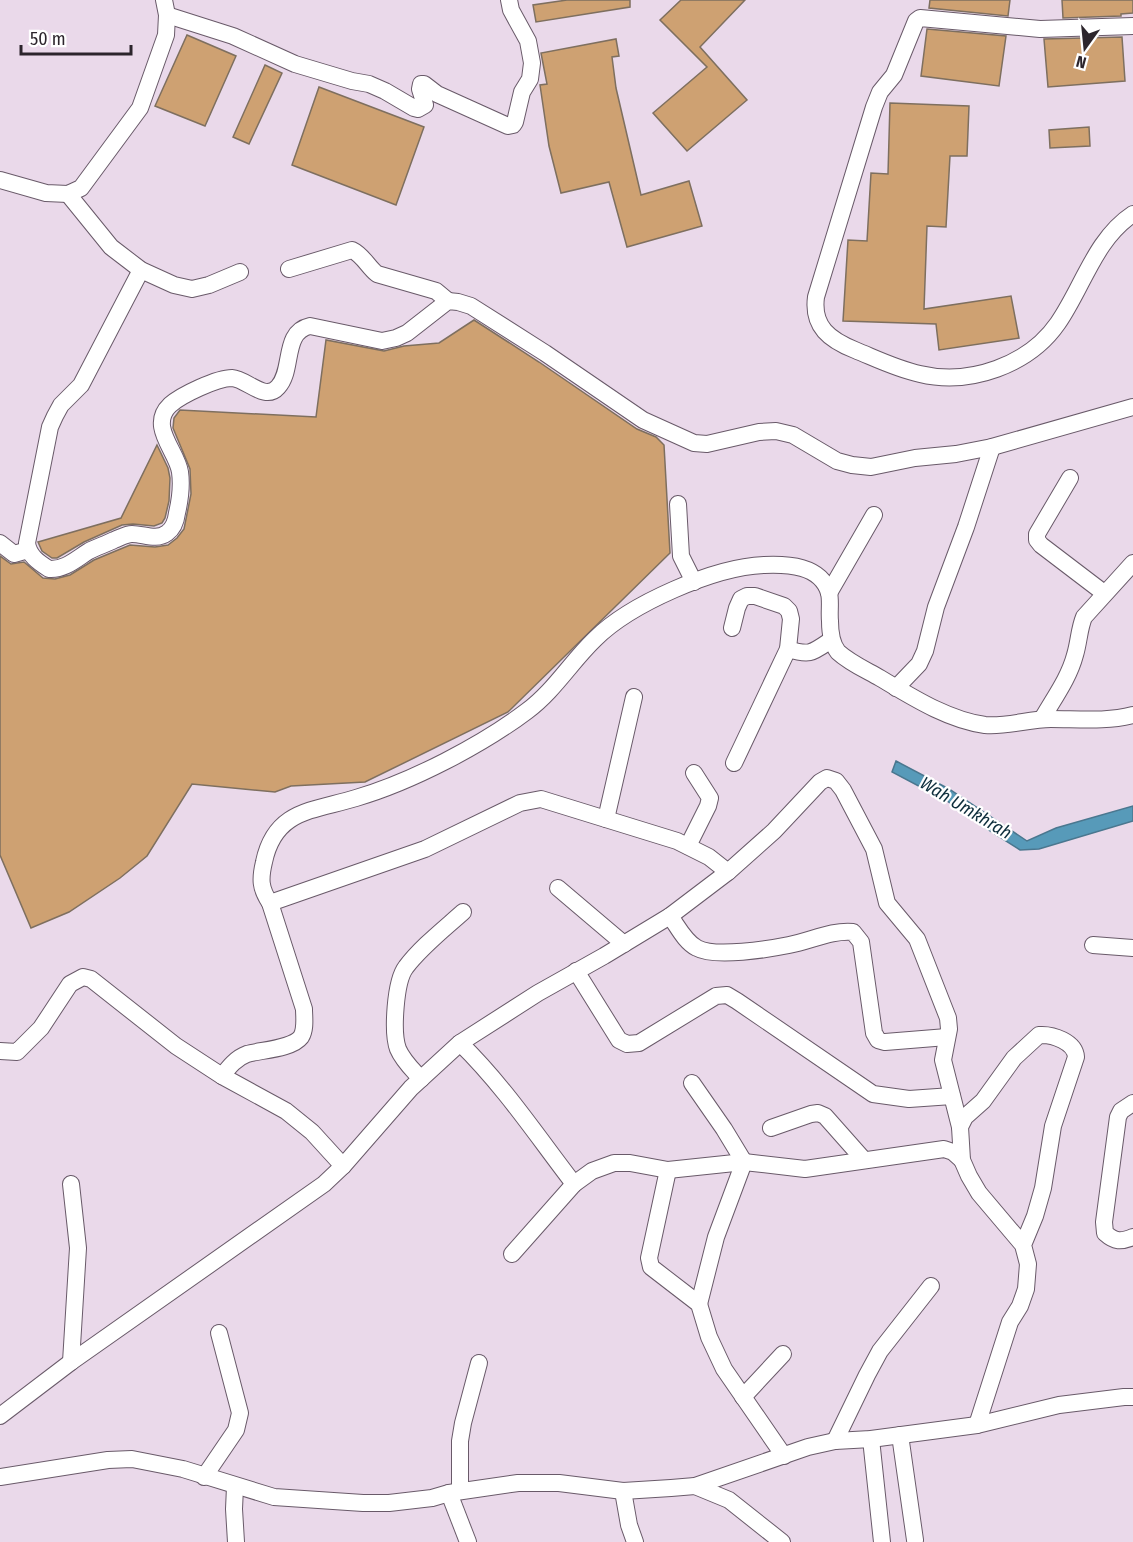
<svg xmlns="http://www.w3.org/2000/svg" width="1133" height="1542" font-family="'Fira Sans Condensed',sans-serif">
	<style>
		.water { fill: #579ab9; stroke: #4a778f; stroke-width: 1.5 }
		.building { fill: #cea172; stroke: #7e6f5f; stroke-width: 1.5 }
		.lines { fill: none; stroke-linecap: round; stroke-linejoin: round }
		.street-casing { stroke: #695a69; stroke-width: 18 }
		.street { stroke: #fff; stroke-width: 16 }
		.labels { text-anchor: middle; stroke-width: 4.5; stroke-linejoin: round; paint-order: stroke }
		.water-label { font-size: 18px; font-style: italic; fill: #0e2e3c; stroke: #fff }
	</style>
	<rect width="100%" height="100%" fill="#ead9ea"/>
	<path class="water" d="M896,761L949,789L1027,841L1056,828L1133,806V821L1039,849L1020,850L990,831L947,801L892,772Z"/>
	<g class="building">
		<path d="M567,0H630V7L536,22L533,5Z"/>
		<path d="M681,0H745L700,47L747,100L687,151L653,113L707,67L660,20Z"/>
		<path d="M930,0H1010L1008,16L929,8Z"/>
		<path d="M1062,0H1133V13L1121,14V16L1063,18Z"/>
		<path d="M927,29L1006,36L999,86L921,76Z"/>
		<path d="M187,35L236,56L205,126L155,106Z"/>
		<path d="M1122,37L1125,81L1048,87L1044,39Z"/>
		<path d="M616,39L619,56L612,57L616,88L641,195L689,181L702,226L627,247L609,182L561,193L549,146L540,85L547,84L541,53Z"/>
		<path d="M265,65L282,73L249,144L233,137Z"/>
		<path d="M319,87L424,127L396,205L292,165Z"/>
		<path d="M890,103L969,106L967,156H950L946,227L927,226L924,309L1011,296L1019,338L939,350L936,324L843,321L848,240L867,241L871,173L888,174Z"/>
		<path d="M1089,127L1090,146L1050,148L1049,130Z"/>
		<path d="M474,320L539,362L637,429L656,437L664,445L670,553L508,712L365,782L291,786L275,792L192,784L147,856L120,878L69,912L31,928L0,855V556L11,564L24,562L43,578L55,579L70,575L94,560L130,545L155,547L168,545L177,538L184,529L191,494L190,469L173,428L174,418L180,410L316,417L326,340L384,351L404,346L439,343Z"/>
		<path d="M157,445L168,468L170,478L169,501L165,518L162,523L154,526L133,524L122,525L84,542L57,558H52L42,551L38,542L121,518Z"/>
	</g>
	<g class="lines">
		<g class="street-casing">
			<g id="street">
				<path d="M167,15L233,36L295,64L352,81L369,84L385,91L414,108L418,109L425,105L420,89L421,84H424L437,94L508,126L513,125L515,122L522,92L530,79L532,63L528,41L511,10L509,0"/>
				<path d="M1133,26L1040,29L920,18L916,21L894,75L880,92L874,107L816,297C812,327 830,340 855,350C877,359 897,369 920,374C970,386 1029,365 1058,323C1083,287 1095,239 1133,214"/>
				<path d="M0,180L46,193L68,194L81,188L140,108L166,35L167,15L164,0"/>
				<path d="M68,194L111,247L141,270L174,285L192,289L209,285L240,272"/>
				<path d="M289,269L352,250C363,255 368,267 377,274L436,291L448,301"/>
				<path d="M141,270L81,385L61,405L55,416L50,427L27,543C29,556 38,562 49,569C65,570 76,559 89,551C97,547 106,544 114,540C120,538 126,534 132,534C144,534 156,541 167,533C174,528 176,521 177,513C180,500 182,486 180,472C177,451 148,426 170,405C181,395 217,378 232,378C247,379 265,402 278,387C294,370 282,332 310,326L382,341L396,338L407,333L448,301L458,302L471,306L545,353L643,420L694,443L707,444L759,432L776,431L793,435L837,461L852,465L871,467L915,458L956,454L992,447L1133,407"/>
				<path d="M1070,478L1037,534V540L1041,545L1104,593"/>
				<path d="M678,504L681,556L694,582"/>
				<path d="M0,543L14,554L28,550"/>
				<path d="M829,593L874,515"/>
				<path d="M732,628L737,608L741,599L747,596H755L784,606L789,611L791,619L788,649L734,763"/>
				<path d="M788,649C810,656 812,653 831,640"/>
				<path d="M896,688L919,664L925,651L936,607L966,527L992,447"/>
				<path d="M1042,719C1054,698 1069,678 1075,655C1079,642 1079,629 1084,617L1133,563"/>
				<path d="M606,819L634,697"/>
				<path d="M688,846L708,806L710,798L694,773"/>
				<path d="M558,888L624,944"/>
				<path d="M270,903L425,849L520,803L541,799L677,841L709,857L728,872"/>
				<path d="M670,916C678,927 685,942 697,948C715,958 769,949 789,945C811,941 831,930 853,932L861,942L874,1033L878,1040L885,1042L947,1037"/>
				<path d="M1093,945L1133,948"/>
				<path d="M576,971L619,1040L627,1044L639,1043L716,996L727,995L737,1001L873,1094L909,1099L952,1096"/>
				<path d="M460,1043C504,1086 537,1136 574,1184"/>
				<path d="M0,1051L17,1052L41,1028L70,984L83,977L91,979L176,1046L222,1076L286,1111L312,1132L343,1166"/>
				<path d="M222,1076C229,1067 236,1058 247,1054C261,1050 292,1049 301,1037C306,1029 304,1017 304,1009L270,903C260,888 260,879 264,862C275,809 314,811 356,798C411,782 482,745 527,711C554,691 571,662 595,639C630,604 714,567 764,565C787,564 821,565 829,593C831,601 829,612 830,621C830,632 831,643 838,652C850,663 866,670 880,678C912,697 948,720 985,725C1007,727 1029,719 1051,719C1078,719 1107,722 1133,715"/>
				<path d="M421,1079C413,1070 403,1061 398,1049C392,1033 395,981 406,967C421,947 444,929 463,912"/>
				<path d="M692,1083L724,1129L744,1162L716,1237L699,1304"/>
				<path d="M1133,1103L1121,1111L1118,1117L1104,1222L1105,1233C1115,1242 1121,1242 1133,1237"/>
				<path d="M771,1128L811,1114L818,1113L825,1116L864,1160"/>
				<path d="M668,1170L649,1258L651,1267L699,1304L709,1337L724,1369L784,1456"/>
				<path d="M512,1254L574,1184L592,1171L614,1163H630L668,1170L744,1162L805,1169L944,1149L953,1152L962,1160"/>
				<path d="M71,1362L78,1248L71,1184"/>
				<path d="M743,1397L783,1354"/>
				<path d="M0,1416L71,1362L324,1184L343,1166L411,1088L460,1043L538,993L604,956L670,916L728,872L774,831L820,782L827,778L836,781L843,790L874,849L887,903L917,939L948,1018L949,1029L943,1060L960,1127"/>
				<path d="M977,1425L1010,1322L1020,1306L1026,1289L1028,1264L1023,1245L979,1193L969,1176L962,1160L960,1127L965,1117L983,1101L1014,1058L1039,1035C1053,1034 1075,1042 1076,1057L1053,1126L1043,1188L1035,1216L1023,1245"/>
				<path d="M900,1435L915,1540"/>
				<path d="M871,1439L882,1542"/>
				<path d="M835,1441L867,1375L880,1351L931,1286"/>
				<path d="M0,1477L108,1460L132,1459L183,1469L274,1497L363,1503H389L432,1498L449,1493L518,1483H559L623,1491L671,1488L695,1486L808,1447L835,1441L871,1439L977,1425L1059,1405L1124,1397H1133"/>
				<path d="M204,1477L236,1430L240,1413L219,1333"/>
				<path d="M695,1486L729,1500L782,1542"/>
				<path d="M235,1487L234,1509L236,1542"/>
				<path d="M460,1491V1441L463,1423L479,1363"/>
				<path d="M623,1491L629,1525L635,1542"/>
				<path d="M449,1493L468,1542"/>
			</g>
		</g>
		<use href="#street" class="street"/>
	</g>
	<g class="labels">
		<g class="water-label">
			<text transform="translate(966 808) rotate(31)" y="6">Wah Umkhrah</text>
		</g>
	</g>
	<g transform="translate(1085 48) rotate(195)" stroke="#ffffff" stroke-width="4.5" paint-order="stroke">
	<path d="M0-4.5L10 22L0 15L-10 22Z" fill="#2c252c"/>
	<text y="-9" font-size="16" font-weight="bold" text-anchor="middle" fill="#2c252c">N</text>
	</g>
	<path d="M21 45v9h110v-9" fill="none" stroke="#2c252c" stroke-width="3"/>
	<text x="30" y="45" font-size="18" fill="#2c252c" stroke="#ffffff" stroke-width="4.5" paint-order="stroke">50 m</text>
</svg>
